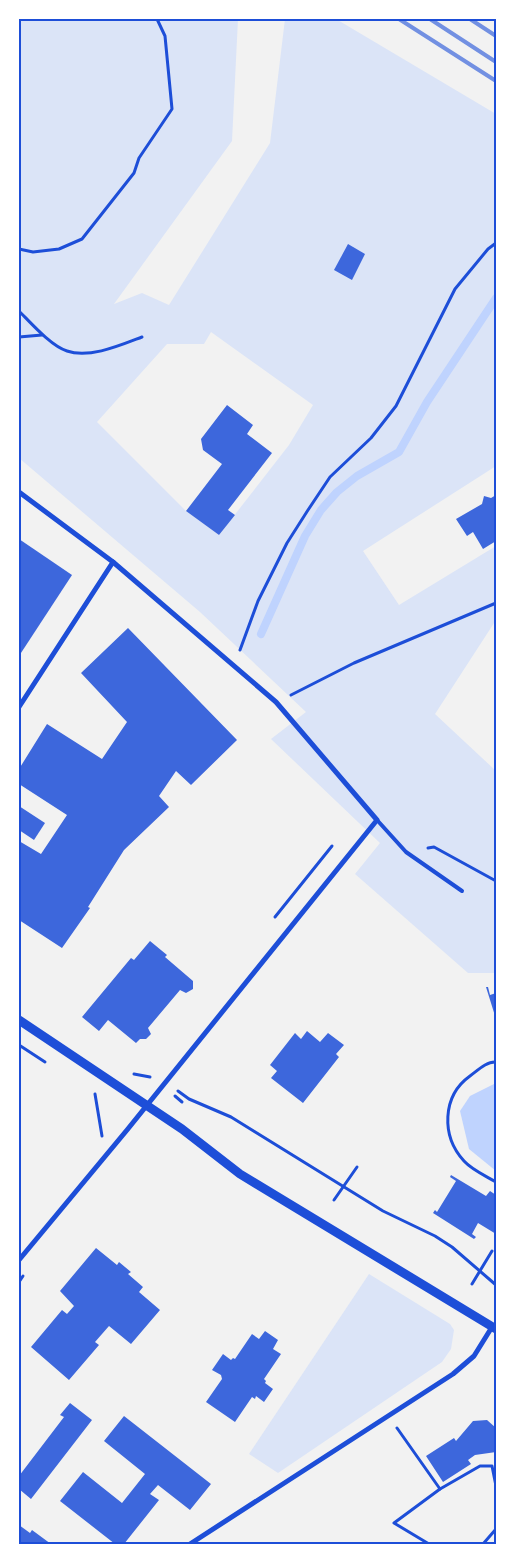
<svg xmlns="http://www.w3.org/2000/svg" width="515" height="1563" font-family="Commissioner,sans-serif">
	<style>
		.green { fill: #dbe4f7; fill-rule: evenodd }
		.water { fill: #bfd3fe }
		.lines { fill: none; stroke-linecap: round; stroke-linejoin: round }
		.stream { stroke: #bfd3fe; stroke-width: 8 }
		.building { fill: #3d67dc }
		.path { stroke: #1d4ed8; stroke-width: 3 }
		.service { stroke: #1d4ed8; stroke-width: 4 }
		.minor { stroke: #1d4ed8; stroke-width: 5 }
		.tertiary { stroke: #1d4ed8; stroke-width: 9 }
		.rail { stroke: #7290e2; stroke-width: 4 }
		.neatline { fill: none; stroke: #1d4ed8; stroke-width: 2 }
	</style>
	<rect width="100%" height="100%" fill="#f2f2f2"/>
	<g class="green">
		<path d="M19,19H238L232,141L114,304L142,293L169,305L270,143L285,19H336L496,114V466L363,551L399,605L496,546V620L435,714L496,771V973H468L355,874L380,843L271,739L306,712L200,612L19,458ZM211,332L313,405L289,445L219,535L186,511L97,422L167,344H204Z"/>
		<path d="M369,1274L450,1324L454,1330L451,1349L442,1362L278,1473L249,1454Z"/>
	</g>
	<path class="water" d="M496,1083V1171L469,1149L460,1111L470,1096Z"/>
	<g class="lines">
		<path class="stream" d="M261,634L305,536L321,510L337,492L357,476L399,452L427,402L496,298"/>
	</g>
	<g class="building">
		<path d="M348,244L365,254L352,280L334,270Z"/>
		<path d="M227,405L253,425L247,434L272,453L228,510L235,515L219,535L186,511L222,464L203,450L201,439Z"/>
		<path d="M496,495V541L483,549L473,532L467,536L456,519L482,504L484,496L491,498Z"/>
		<path d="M19,539L72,575L19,656Z"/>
		<path d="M128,628L237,740L191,785L176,771L159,796L169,807L124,850L88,907L90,908L62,948L19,920V841L41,854L67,815L19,784V769L47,724L102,759L127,722L81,673Z"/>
		<path d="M19,806L45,823L34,840L19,830Z"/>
		<path d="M150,941L167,955L165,957L193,981V989L186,993L180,990L148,1028L151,1034L146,1039H140L136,1043L108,1020L99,1031L82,1017L131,958L134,960Z"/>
		<path d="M486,987H488L490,995L496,993V1019Z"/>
		<path d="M307,1031L320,1042L328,1033L344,1045L336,1054L339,1057L303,1103L271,1078L277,1071L270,1065L295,1033L301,1039Z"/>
		<path d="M451,1175L486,1196L490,1191L496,1195V1234L478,1223L472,1234L476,1237L474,1239L433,1213L435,1210L437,1212L456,1181L450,1177Z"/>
		<path d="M96,1248L117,1265L119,1262L131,1272L128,1274L143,1287L139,1292L160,1310L131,1344L109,1326L95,1342L99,1345L69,1380L31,1347L62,1310L67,1314L74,1306L60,1291Z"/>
		<path d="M265,1331L278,1340L273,1349L281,1354L264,1379L266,1381L265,1383L273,1389L264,1402L256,1396L255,1399L252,1397L235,1422L206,1402L222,1379L221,1375L212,1370L223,1354L231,1360L233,1358L235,1359L252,1334L259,1339Z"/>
		<path d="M70,1403L92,1420L31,1499L19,1489V1476L64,1417L60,1415Z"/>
		<path d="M124,1416L211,1484L190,1510L158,1485L150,1494L159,1500L124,1544H115L60,1501L83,1472L122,1503L145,1474L104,1441Z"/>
		<path d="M487,1420L496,1428V1452L475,1455L468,1460L471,1464L443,1482L426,1456L454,1438L456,1441L473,1421Z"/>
		<path d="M19,1525L30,1533L32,1530L51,1544H19Z"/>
	</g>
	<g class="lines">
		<g class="path">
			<path d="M19,249L33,252L59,249L82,239L134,173L139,158L172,109L165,36L157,19"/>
			<path d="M19,311C31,323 51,346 67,351C89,359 121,345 142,337"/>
			<path d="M19,337L42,335"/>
			<path d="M240,650L258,601L287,543L308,510L330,477L371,438L396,406L455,289L488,249L496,243"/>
			<path d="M291,695L354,663L496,603"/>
			<path d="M428,848L434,847L496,881"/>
			<path d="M275,917L332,846"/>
			<path d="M19,1045L45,1062"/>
			<path d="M496,1062C487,1061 477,1071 470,1076C442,1096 441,1136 464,1161C472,1170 486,1176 496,1182"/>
			<path d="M134,1074L150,1077"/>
			<path d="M178,1091L189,1099L231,1117L383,1211L435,1236L452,1247L496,1285"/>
			<path d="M95,1094L102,1136"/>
			<path d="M175,1096L182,1102"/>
			<path d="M334,1200L357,1167"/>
			<path d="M19,1282L23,1276"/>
			<path d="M472,1284L492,1251"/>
			<path d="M397,1428L440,1489L394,1523L429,1544"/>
			<path d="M440,1489L480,1466H492L496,1486"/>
			<path d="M483,1544L496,1529"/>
		</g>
		<path class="service" d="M377,820L406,852L462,891"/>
		<g class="minor">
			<path d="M19,492L113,562L276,702L377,820L127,1130L19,1260"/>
			<path d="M19,707L113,562"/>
			<path d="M190,1544L453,1374L474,1356L492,1327"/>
		</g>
		<path class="tertiary" d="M19,1020L182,1129L240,1174L496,1329"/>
		<g class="rail">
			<path d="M399,19L496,81"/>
			<path d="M430,19L496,62"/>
			<path d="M470,19L496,36"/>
		</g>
	</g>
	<rect width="515" height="1563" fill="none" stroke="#ffffff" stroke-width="40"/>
	<rect x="20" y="20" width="475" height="1523" class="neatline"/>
</svg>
